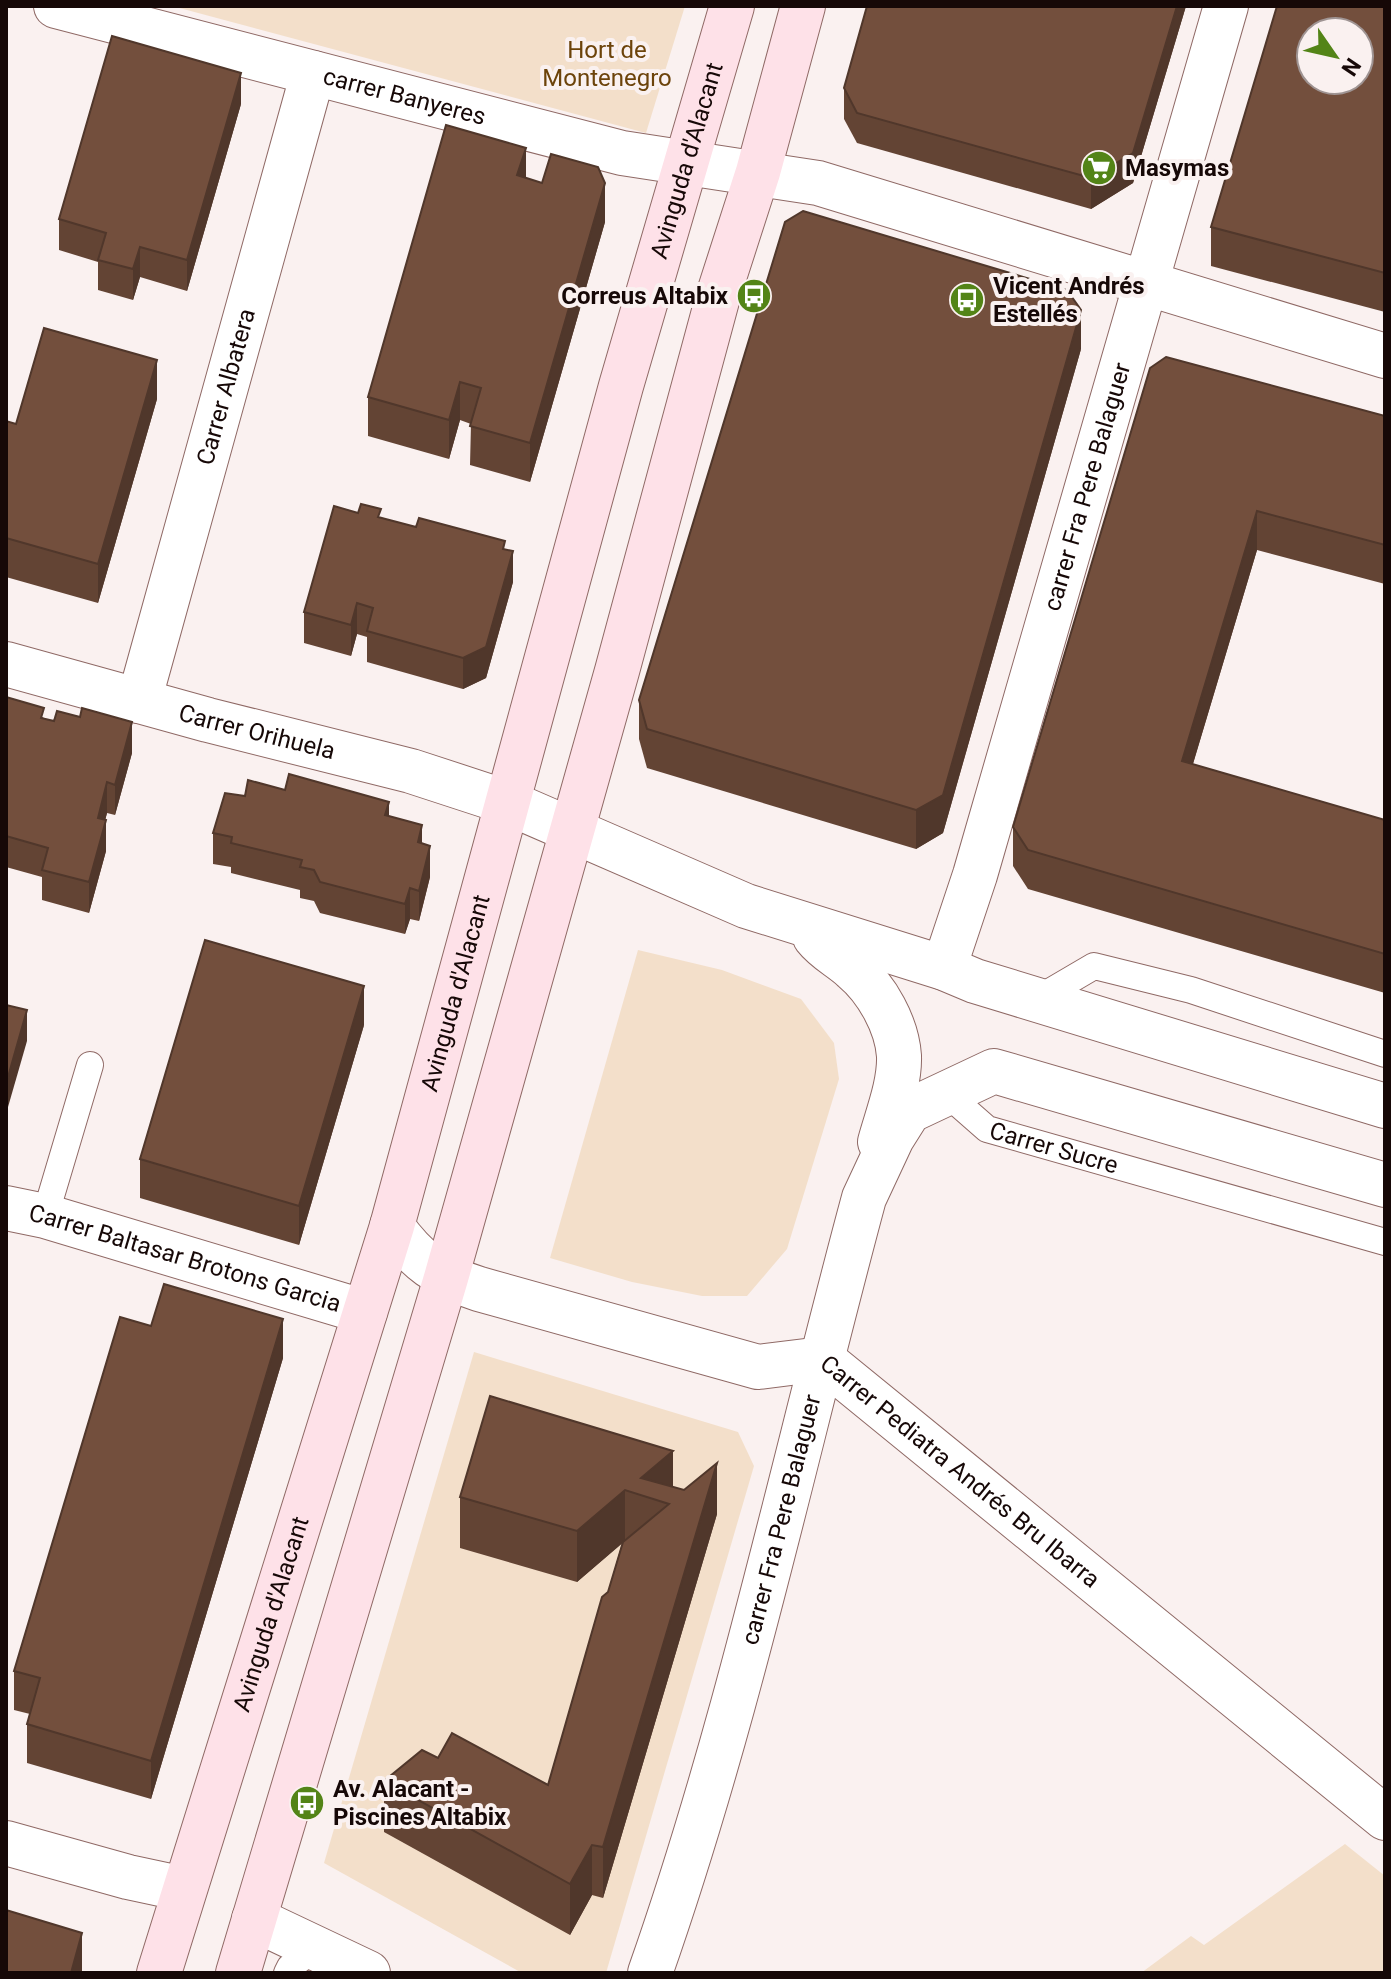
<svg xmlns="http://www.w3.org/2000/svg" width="1391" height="1979" font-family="Roboto,sans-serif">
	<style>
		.green { fill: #f3dfca }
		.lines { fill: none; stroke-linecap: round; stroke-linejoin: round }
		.service-casing { stroke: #8f6965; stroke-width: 28 }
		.minor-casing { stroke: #8f6965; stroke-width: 46 }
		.secondary-casing { stroke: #8f6965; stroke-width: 46 }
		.service { stroke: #fff; stroke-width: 26 }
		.minor { stroke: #fff; stroke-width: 44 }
		.secondary { stroke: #fee1e8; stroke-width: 44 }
		.wall { fill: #634434 }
		.shaded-wall { fill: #50372b }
		.building { fill: #734f3d; stroke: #50372b; stroke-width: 2; fill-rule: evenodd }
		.labels { text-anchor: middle; stroke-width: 8; stroke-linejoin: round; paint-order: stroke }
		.park-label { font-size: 24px; fill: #6c430a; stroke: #faf1f0 }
		.street-label { font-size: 24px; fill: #160807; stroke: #faf1f0 }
		.poi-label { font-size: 24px; font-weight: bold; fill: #160807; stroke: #faf1f0; text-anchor: start }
	</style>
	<rect width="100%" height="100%" fill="#faf1f0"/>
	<g class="green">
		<path d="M172,6H685L646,133Z"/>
		<path d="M638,950L722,970L801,999L834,1043L839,1079L787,1249L747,1296H702L632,1282L550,1258Z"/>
		<path d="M474,1352L738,1432L754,1466L606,1973H522L324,1863Z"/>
		<path d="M1345,1844L1385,1876L1384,1973H1141L1191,1936L1204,1945Z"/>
	</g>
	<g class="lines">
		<g class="service-casing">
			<g id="service">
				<path d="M1036,1000L1094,966L1191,990L1385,1054"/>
				<path id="s1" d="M946,1093L987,1129L1385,1242"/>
				<path d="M45,1216L90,1065"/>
				<path d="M287,1973L290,1967L315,1948"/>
			</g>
		</g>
		<g class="minor-casing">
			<g id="minor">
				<path id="s2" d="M56,6L622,153L818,183L1385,356"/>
				<path id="s3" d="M6,664L208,720L411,771L509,803L746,906L944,968L975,981L1385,1106"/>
				<path id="s4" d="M139,701L313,73"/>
				<path d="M815,937C826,951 840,957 853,969C877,989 897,1025 899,1056C900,1084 887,1116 880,1142"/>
				<path id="s5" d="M944,968L975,875L1226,6"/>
				<path id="s6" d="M6,1208L45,1216L365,1312"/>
				<path id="s7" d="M392,1226C417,1261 438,1276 479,1289L758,1367L822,1359L1385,1818"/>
				<path d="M6,1843L128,1877L184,1889"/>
				<path d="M254,1919L368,1973"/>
				<path id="s8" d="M650,1973C739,1720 794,1457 864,1198L892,1138L909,1111L994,1071L1385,1185"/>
			</g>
		</g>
		<g class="secondary-casing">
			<g id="secondary">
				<path id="s9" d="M159,1973L392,1226L621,386L732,6"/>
				<path d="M238,1973L446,1278L617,671L719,293L758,172L803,6"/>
			</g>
		</g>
		<use href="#service" class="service"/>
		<use href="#minor" class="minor"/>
		<use href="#secondary" class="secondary"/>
	</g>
	<g class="wall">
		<path d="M867,6H1186L1133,183L1091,209L857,143L844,119V88Z"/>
		<path d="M1385,6V312L1211,266V227Z"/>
		<path d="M241,104L187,291L140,277L133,300L98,290V262L59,250V219Z"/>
		<path d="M526,178L605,222L530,482L470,465L471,424L460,420L449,459L368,436V397Z"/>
		<path d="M1081,349L943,833L916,849L647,768L639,739V700Z"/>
		<path d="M1150,368L1385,416V584L1257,550L1193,764L1385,820V993L1028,889L1013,866V827Z"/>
		<path d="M157,399L98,603L6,577V421L16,424Z"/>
		<path d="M358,513L505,549L513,582L486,678L463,689L367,662V637L357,634L351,656L304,643V612Z"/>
		<path d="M6,697L44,718L132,753L115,815L107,813L105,820L106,851L89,913L42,900V877L6,867Z"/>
		<path d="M245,796L389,816L422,843L430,877L419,921L410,919L405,934L320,913L314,901L300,898V890L231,873V867L213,864V833Z"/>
		<path d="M364,1025L299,1245L140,1198V1159Z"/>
		<path d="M151,1326L283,1358L151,1799L27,1763V1724L30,1714L14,1710V1671Z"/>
		<path d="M673,1487L717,1514L603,1898L592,1895L570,1935L384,1832V1781L438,1758L548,1785L608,1592L622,1543L577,1582L460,1548V1497Z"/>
	</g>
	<g class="shaded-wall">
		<path d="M1177,6H1186L1133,183L1091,209V178Z"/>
		<path d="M241,73V104L187,291V260Z"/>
		<path d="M526,148V187L517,175Z"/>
		<path d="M605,183V222L530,482V443Z"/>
		<path d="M140,247V277L133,300V269Z"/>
		<path d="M1081,310V349L943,833L916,849V810Z"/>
		<path d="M157,360V399L98,603V564Z"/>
		<path d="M460,382V420L449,459V420Z"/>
		<path d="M1257,511V550L1182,800V761Z"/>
		<path d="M513,551V582L486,678L463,689V658Z"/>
		<path d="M357,603V634L351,656V625Z"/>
		<path d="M132,722V753L115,815V785Z"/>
		<path d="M107,782V813L98,849V818Z"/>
		<path d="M389,802V832L385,815Z"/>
		<path d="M106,820V851L89,913V882Z"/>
		<path d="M422,825V856L418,842Z"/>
		<path d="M430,846V877L419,921V891Z"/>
		<path d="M410,888V919L405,934V904Z"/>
		<path d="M364,986V1025L299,1245V1206Z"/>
		<path d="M27,1010V1041L6,1114V1084Z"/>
		<path d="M283,1319V1358L151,1799V1761Z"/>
		<path d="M673,1451V1501L641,1478Z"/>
		<path d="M717,1463V1514L603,1898V1847Z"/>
		<path d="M625,1490V1541L577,1582V1531Z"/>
		<path d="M592,1845V1895L570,1935V1884Z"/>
		<path d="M82,1933V1973H71Z"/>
	</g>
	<g class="building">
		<path d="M867,6H1177L1133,153L1091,178L857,113L844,88Z"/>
		<path d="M1277,6H1385V273L1211,227ZM1311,32H1359V80H1311Z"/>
		<path d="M112,36L241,73L187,260L140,247L133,269L98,260L106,233L59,219Z"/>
		<path d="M446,125L526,148L517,175L542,183L551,154L598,167L605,183L530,443L470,426L481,388L460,382L449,420L368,397Z"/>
		<path d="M803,211L1067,290L1081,310L943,795L916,810L647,729L639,700L785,222Z"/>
		<path d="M44,328L157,360L98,564L6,538V421L16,424Z"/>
		<path d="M1166,357L1385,416V545L1257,511L1182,761L1385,820V954L1028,850L1013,827L1150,368Z"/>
		<path d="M361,504L381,509L378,517L416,527L419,518L505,541L503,549L513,551L486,647L463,658L367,631L373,608L357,603L351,625L304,612L334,506L358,513Z"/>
		<path d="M6,697L44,708L41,718L54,721L57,711L80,717L82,708L132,722L115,785L107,782L98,818L106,820L89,882L42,870L48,848L6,836Z"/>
		<path d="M289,774L389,802L385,815L422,825L418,842L430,846L419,891L410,888L405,904L320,882L314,870L300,867L302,860L231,843L232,837L213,833L225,793L245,796L248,780L285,790Z"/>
		<path d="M205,940L364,986L299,1206L140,1159Z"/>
		<path d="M6,1005L27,1010L6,1084Z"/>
		<path d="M164,1284L283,1319L151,1761L27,1724L40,1678L14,1671L120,1317L151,1326Z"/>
		<path d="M490,1396L673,1451L641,1478L684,1490L717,1463L603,1847L592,1845L570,1884L384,1781L422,1750L438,1758L452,1733L548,1785L602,1597L608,1592L623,1542L669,1504L625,1490L577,1531L460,1497Z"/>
		<path d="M6,1910L82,1933L71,1973H6Z"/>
	</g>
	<defs>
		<g id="supermarket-disc" transform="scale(1.8)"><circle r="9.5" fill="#538417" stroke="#faf1f0"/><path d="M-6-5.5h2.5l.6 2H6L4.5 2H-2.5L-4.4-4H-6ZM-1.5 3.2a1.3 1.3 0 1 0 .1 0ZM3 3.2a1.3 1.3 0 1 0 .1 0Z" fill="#fff"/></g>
		<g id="bus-disc" transform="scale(1.8)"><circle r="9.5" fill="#538417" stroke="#faf1f0"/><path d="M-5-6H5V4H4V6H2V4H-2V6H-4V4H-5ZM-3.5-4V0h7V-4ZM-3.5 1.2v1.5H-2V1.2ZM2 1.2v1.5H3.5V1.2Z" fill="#fff"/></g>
	</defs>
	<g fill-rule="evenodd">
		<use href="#supermarket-disc" x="1099" y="168"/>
		<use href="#bus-disc" x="754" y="296"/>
		<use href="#bus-disc" x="967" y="300"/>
		<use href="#bus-disc" x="307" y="1803"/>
	</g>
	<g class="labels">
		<g class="park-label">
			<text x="607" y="58">Hort de<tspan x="607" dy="28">Montenegro</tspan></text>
		</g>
		<g class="street-label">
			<text dy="8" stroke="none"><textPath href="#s2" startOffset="360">carrer Banyeres</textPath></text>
			<text dy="8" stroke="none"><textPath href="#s9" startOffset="1888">Avinguda d'Alacant</textPath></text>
			<text dy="8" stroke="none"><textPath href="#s4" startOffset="326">Carrer Albatera</textPath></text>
			<text dy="8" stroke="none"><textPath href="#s5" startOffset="502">carrer Fra Pere Balaguer</textPath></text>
			<text dy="8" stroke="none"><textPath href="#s3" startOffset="260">Carrer Orihuela</textPath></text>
			<text dy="8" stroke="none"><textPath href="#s9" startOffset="1024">Avinguda d'Alacant</textPath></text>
			<text dy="8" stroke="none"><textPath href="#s1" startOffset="124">Carrer Sucre</textPath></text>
			<text dy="8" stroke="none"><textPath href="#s6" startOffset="186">Carrer Baltasar Brotons Garcia</textPath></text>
			<text dy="8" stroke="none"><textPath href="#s7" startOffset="642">Carrer Pediatra Andrés Bru Ibarra</textPath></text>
			<text dy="8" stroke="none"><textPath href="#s8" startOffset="472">carrer Fra Pere Balaguer</textPath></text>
			<text dy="8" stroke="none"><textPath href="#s9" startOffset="376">Avinguda d'Alacant</textPath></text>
		</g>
		<g class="poi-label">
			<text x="1125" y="176">Masymas</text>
			<text x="993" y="294">Vicent Andrés<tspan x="993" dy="28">Estellés</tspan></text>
			<text x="728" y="304" text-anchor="end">Correus Altabix</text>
			<text x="333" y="1797">Av. Alacant -<tspan x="333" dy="28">Piscines Altabix</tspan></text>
		</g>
	</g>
	<rect width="1391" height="1979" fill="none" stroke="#160807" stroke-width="16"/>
	<g transform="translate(1335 56) rotate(124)"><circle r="38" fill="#faf1f0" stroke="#9f9493" stroke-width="2"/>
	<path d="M0-6L14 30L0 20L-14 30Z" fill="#538417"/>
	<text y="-12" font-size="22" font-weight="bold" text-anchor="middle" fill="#160807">N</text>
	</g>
</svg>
